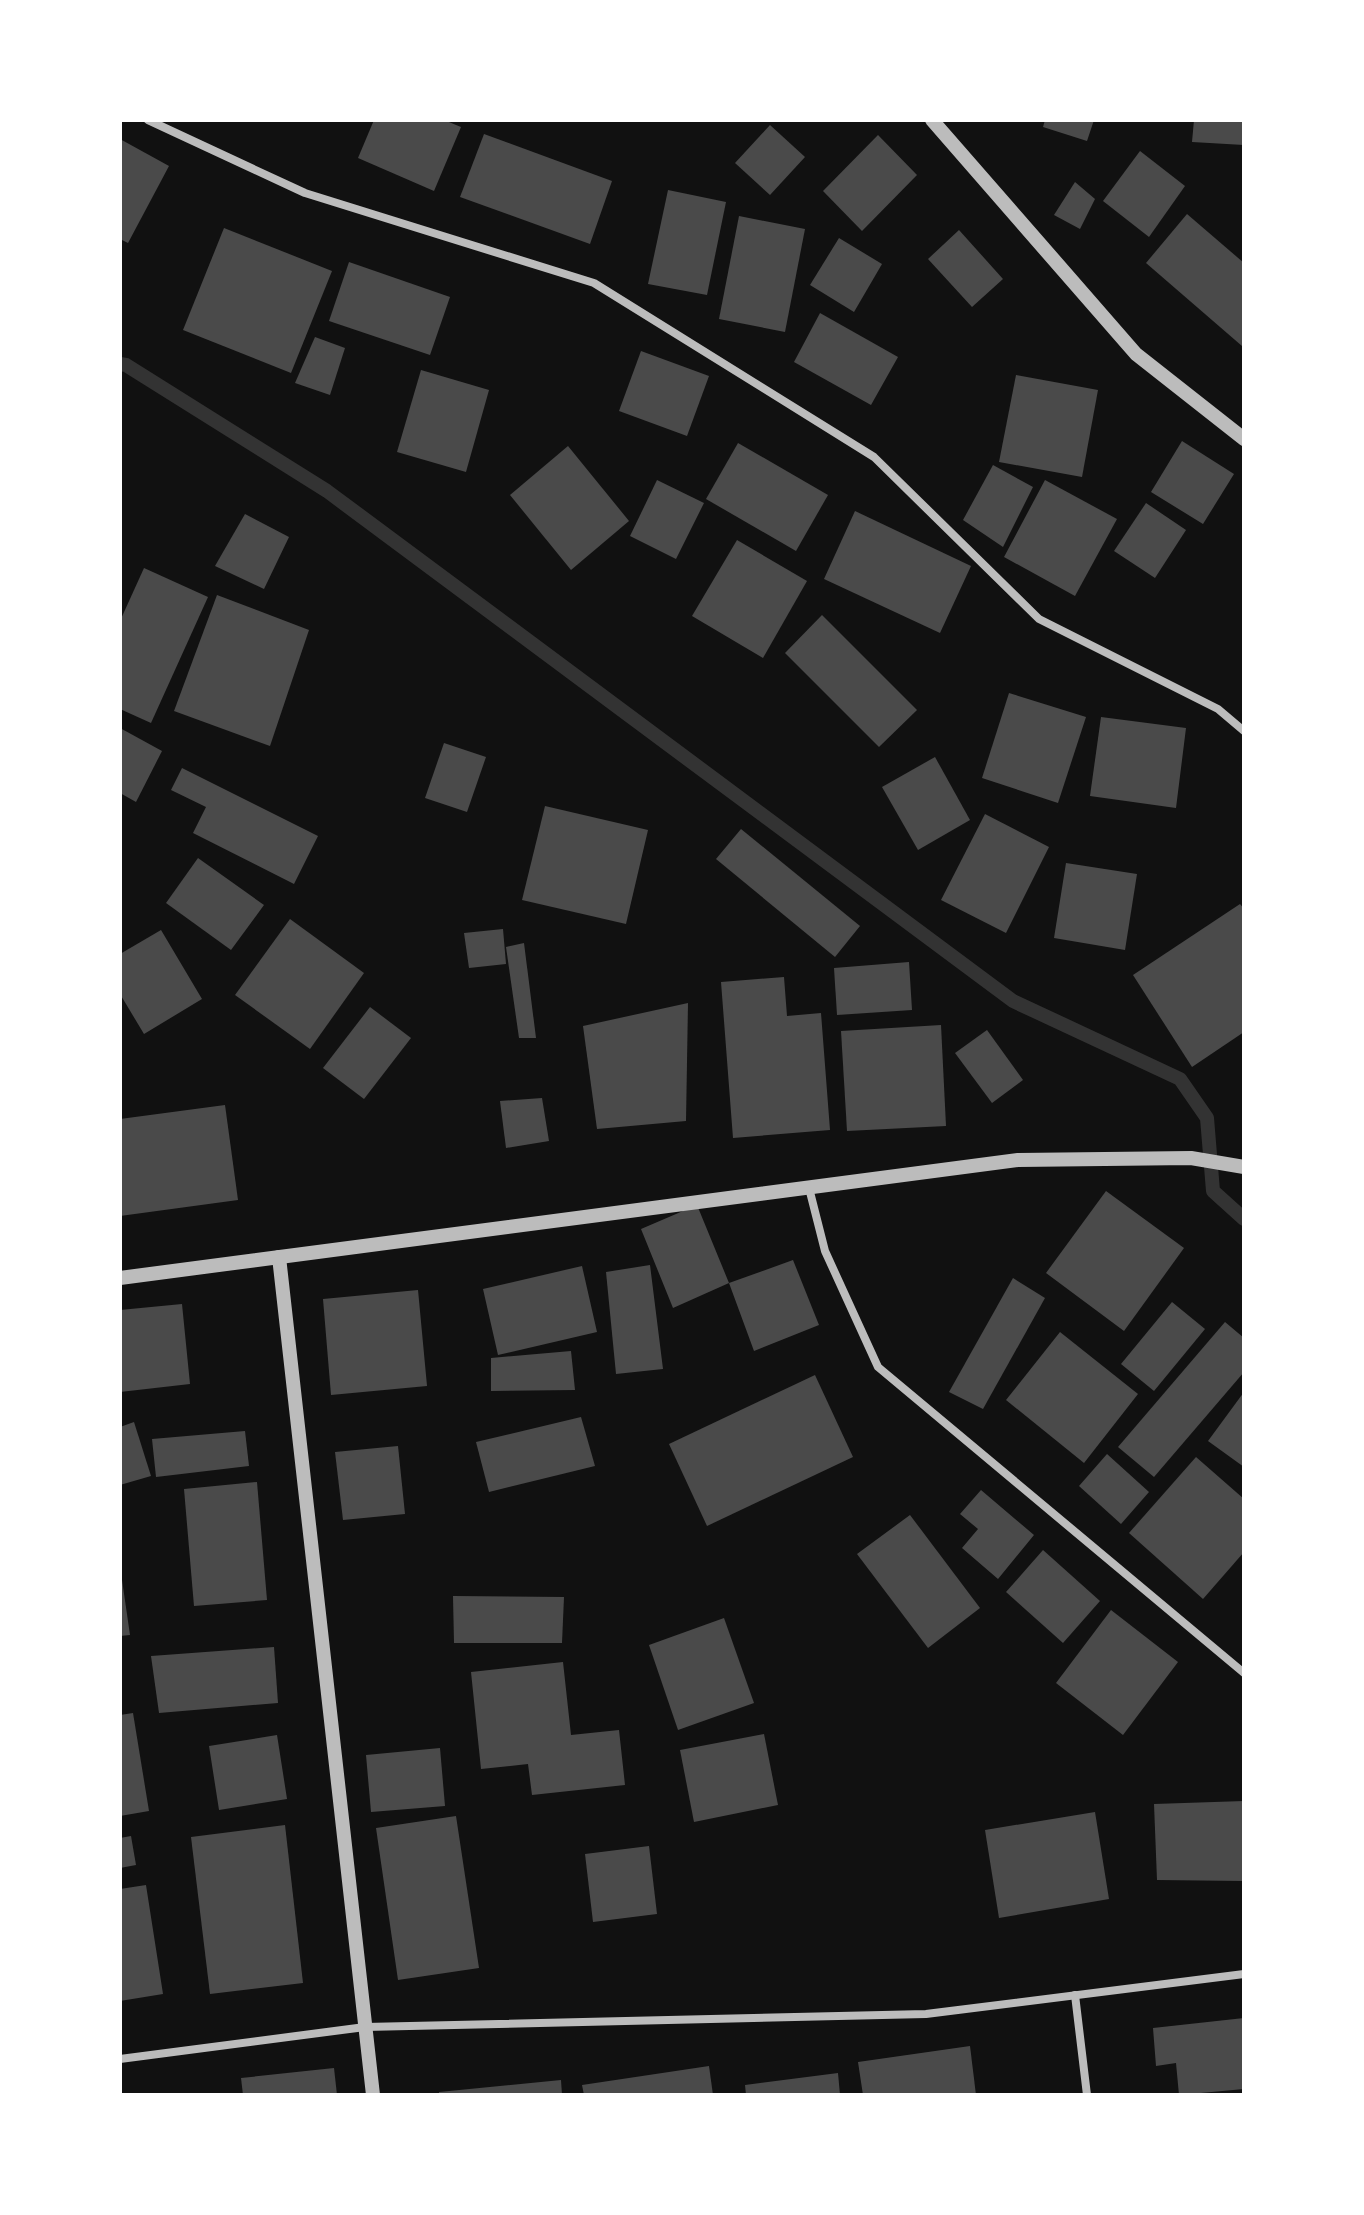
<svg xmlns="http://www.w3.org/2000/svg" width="1364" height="2215" font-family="'Libre Baskerville',serif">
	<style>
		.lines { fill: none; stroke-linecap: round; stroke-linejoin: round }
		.stream { stroke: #333; stroke-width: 14 }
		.building { fill: #4a4a4a }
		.minor { stroke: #bcbcbc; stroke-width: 8 }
		.tertiary { stroke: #bcbcbc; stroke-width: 14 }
	</style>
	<rect width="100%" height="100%" fill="#111"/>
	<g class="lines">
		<path class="stream" d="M120,364L126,365L327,491L1013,1001L1180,1079L1207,1118L1213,1191L1244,1219"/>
	</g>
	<g class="building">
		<path d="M374,120H444L461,127L434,191L358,158Z"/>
		<path d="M1045,120H1094L1087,141L1043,127Z"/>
		<path d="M1194,120H1244V145L1192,142Z"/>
		<path d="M770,125L805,157L770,195L735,163Z"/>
		<path d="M484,134L612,181L590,244L460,197Z"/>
		<path d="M878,135L917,175L862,231L823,191Z"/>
		<path d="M120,139L169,166L128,243L120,239Z"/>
		<path d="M1140,151L1185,186L1149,237L1103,201Z"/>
		<path d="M1075,182L1095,199L1080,229L1054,215Z"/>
		<path d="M668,190L726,202L707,295L648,284Z"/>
		<path d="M1187,214L1244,263V343L1242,346L1146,263Z"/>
		<path d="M739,216L805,229L785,332L719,319Z"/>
		<path d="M224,228L332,271L291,373L183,330Z"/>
		<path d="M959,230L1003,279L972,307L928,259Z"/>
		<path d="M839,238L882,264L854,312L810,285Z"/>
		<path d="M349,262L450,297L430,355L329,321Z"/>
		<path d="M820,313L898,357L871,405L794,362Z"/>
		<path d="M315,337L345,348L330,395L295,383Z"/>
		<path d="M641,351L709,376L687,436L619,411Z"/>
		<path d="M421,370L489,390L466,472L397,452Z"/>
		<path d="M1016,375L1098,390L1082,477L999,462Z"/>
		<path d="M1182,441L1234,474L1203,524L1151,492Z"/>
		<path d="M738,443L828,495L796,551L706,499Z"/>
		<path d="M568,446L629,521L571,570L510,495Z"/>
		<path d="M993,465L1033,487L1003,547L963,520Z"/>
		<path d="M657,480L704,503L676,559L630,536Z"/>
		<path d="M1045,480L1117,519L1075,596L1004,557Z"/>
		<path d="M1146,503L1186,530L1155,578L1114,551Z"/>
		<path d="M855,511L971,566L940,633L824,579Z"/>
		<path d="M245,514L289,537L264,589L215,566Z"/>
		<path d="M737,540L807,581L763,658L692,616Z"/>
		<path d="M144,568L208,597L151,723L120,709V621Z"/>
		<path d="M217,595L309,630L270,746L174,711Z"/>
		<path d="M822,615L917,710L879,747L785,653Z"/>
		<path d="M1009,693L1086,717L1058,803L982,778Z"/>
		<path d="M1101,717L1186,728L1176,808L1090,796Z"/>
		<path d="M120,728L162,751L136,802L120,793Z"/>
		<path d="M444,743L486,757L467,812L425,798Z"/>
		<path d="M935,757L970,820L918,850L882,787Z"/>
		<path d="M182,768L318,836L294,884L193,833L206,807L171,790Z"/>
		<path d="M545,806L648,830L626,924L522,900Z"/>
		<path d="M985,814L1049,847L1006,933L941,900Z"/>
		<path d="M741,829L860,926L835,957L716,859Z"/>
		<path d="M198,858L264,905L231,950L166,903Z"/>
		<path d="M1066,863L1137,874L1125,950L1054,938Z"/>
		<path d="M1240,904L1244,909V1032L1192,1067L1133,975Z"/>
		<path d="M290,919L364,973L310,1049L235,995Z"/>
		<path d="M503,929L506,964L469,968L464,933Z"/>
		<path d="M161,930L202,999L144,1034L120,994V954Z"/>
		<path d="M524,943L536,1038H519L506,947Z"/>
		<path d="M909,962L912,1010L837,1015L834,968Z"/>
		<path d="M784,977L787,1016L821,1013L830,1130L733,1138L721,982Z"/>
		<path d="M688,1003L686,1121L597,1129L583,1026Z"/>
		<path d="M370,1007L411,1038L364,1099L323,1068Z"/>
		<path d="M941,1025L946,1126L847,1131L841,1031Z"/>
		<path d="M987,1030L1023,1080L992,1103L955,1053Z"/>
		<path d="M542,1098L549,1141L506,1148L500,1101Z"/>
		<path d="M225,1105L238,1200L120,1216V1119Z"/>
		<path d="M1106,1191L1184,1248L1124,1331L1046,1273Z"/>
		<path d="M697,1205L729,1283L793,1260L819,1325L754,1351L729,1283L673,1308L641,1229Z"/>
		<path d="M650,1265L663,1369L616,1374L606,1272Z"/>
		<path d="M582,1266L597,1332L498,1355L483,1289Z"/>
		<path d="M1013,1278L1045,1298L983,1409L949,1392Z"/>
		<path d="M418,1290L427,1386L331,1395L323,1299Z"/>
		<path d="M1172,1302L1205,1329L1154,1391L1121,1364Z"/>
		<path d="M182,1304L190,1384L120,1392V1310Z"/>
		<path d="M1225,1322L1244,1338V1372L1154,1477L1118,1447Z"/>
		<path d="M1060,1332L1138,1394L1084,1463L1006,1400Z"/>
		<path d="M571,1351L575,1390L491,1391V1358Z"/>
		<path d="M815,1375L853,1457L707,1526L669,1444Z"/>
		<path d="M1244,1392V1467L1208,1441Z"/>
		<path d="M581,1417L595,1466L489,1492L476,1442Z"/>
		<path d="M134,1422L151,1476L120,1485V1427Z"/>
		<path d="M245,1431L249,1466L156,1477L152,1439Z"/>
		<path d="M398,1446L405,1514L343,1520L335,1452Z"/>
		<path d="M1107,1454L1149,1492L1121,1524L1079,1486Z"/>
		<path d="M1196,1457L1244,1499V1552L1203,1599L1129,1533Z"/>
		<path d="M257,1482L267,1600L194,1606L184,1489Z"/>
		<path d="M981,1490L1034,1535L998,1579L962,1548L978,1529L960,1514Z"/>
		<path d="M910,1515L980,1608L928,1648L857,1554Z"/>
		<path d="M1043,1550L1100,1601L1063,1643L1006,1592Z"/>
		<path d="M120,1566L130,1635L120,1636Z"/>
		<path d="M453,1596L564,1597L562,1643H454Z"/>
		<path d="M1111,1610L1178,1662L1123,1735L1056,1683Z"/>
		<path d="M724,1618L754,1703L678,1730L649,1645Z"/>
		<path d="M274,1647L278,1703L159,1713L151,1656Z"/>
		<path d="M563,1662L571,1735L619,1730L625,1785L532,1795L528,1764L481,1769L471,1672Z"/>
		<path d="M133,1713L149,1811L120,1816V1715Z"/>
		<path d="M764,1734L778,1805L694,1822L680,1750Z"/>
		<path d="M277,1735L287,1799L219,1810L209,1746Z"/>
		<path d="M440,1748L445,1806L371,1812L366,1755Z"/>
		<path d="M1244,1801V1881L1157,1880L1154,1804Z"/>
		<path d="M1095,1812L1109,1899L999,1918L985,1830Z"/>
		<path d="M456,1816L479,1968L398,1980L376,1828Z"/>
		<path d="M285,1825L303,1983L210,1994L191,1837Z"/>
		<path d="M131,1836L136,1865L120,1868V1838Z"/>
		<path d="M649,1846L657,1914L593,1922L585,1854Z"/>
		<path d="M146,1885L163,1994L120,2001V1889Z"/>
		<path d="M1244,2018V2089L1179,2095L1176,2063L1156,2066L1153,2028Z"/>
		<path d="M970,2046L976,2095H863L858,2062Z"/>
		<path d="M709,2066L713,2095H584L582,2085Z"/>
		<path d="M334,2068L337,2095H243L241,2078Z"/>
		<path d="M838,2073L840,2095H746L745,2085Z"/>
		<path d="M561,2080L562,2095H439V2092Z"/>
	</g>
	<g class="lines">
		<g class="minor">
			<path d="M148,120L305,193L594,283L874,457L1039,619L1218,709L1244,731"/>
			<path d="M809,1188L825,1251L878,1367L1244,1673"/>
			<path d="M1075,1995L1087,2095"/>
			<path d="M120,2059L365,2027L926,2014L1244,1974"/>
		</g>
		<g class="tertiary">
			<path d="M932,120L1136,354L1244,439"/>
			<path d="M279,1257L373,2095"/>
			<path d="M120,1278L1018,1160L1191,1158L1244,1167"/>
		</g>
	</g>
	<rect width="1364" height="2215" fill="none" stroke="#ffffff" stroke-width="244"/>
</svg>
